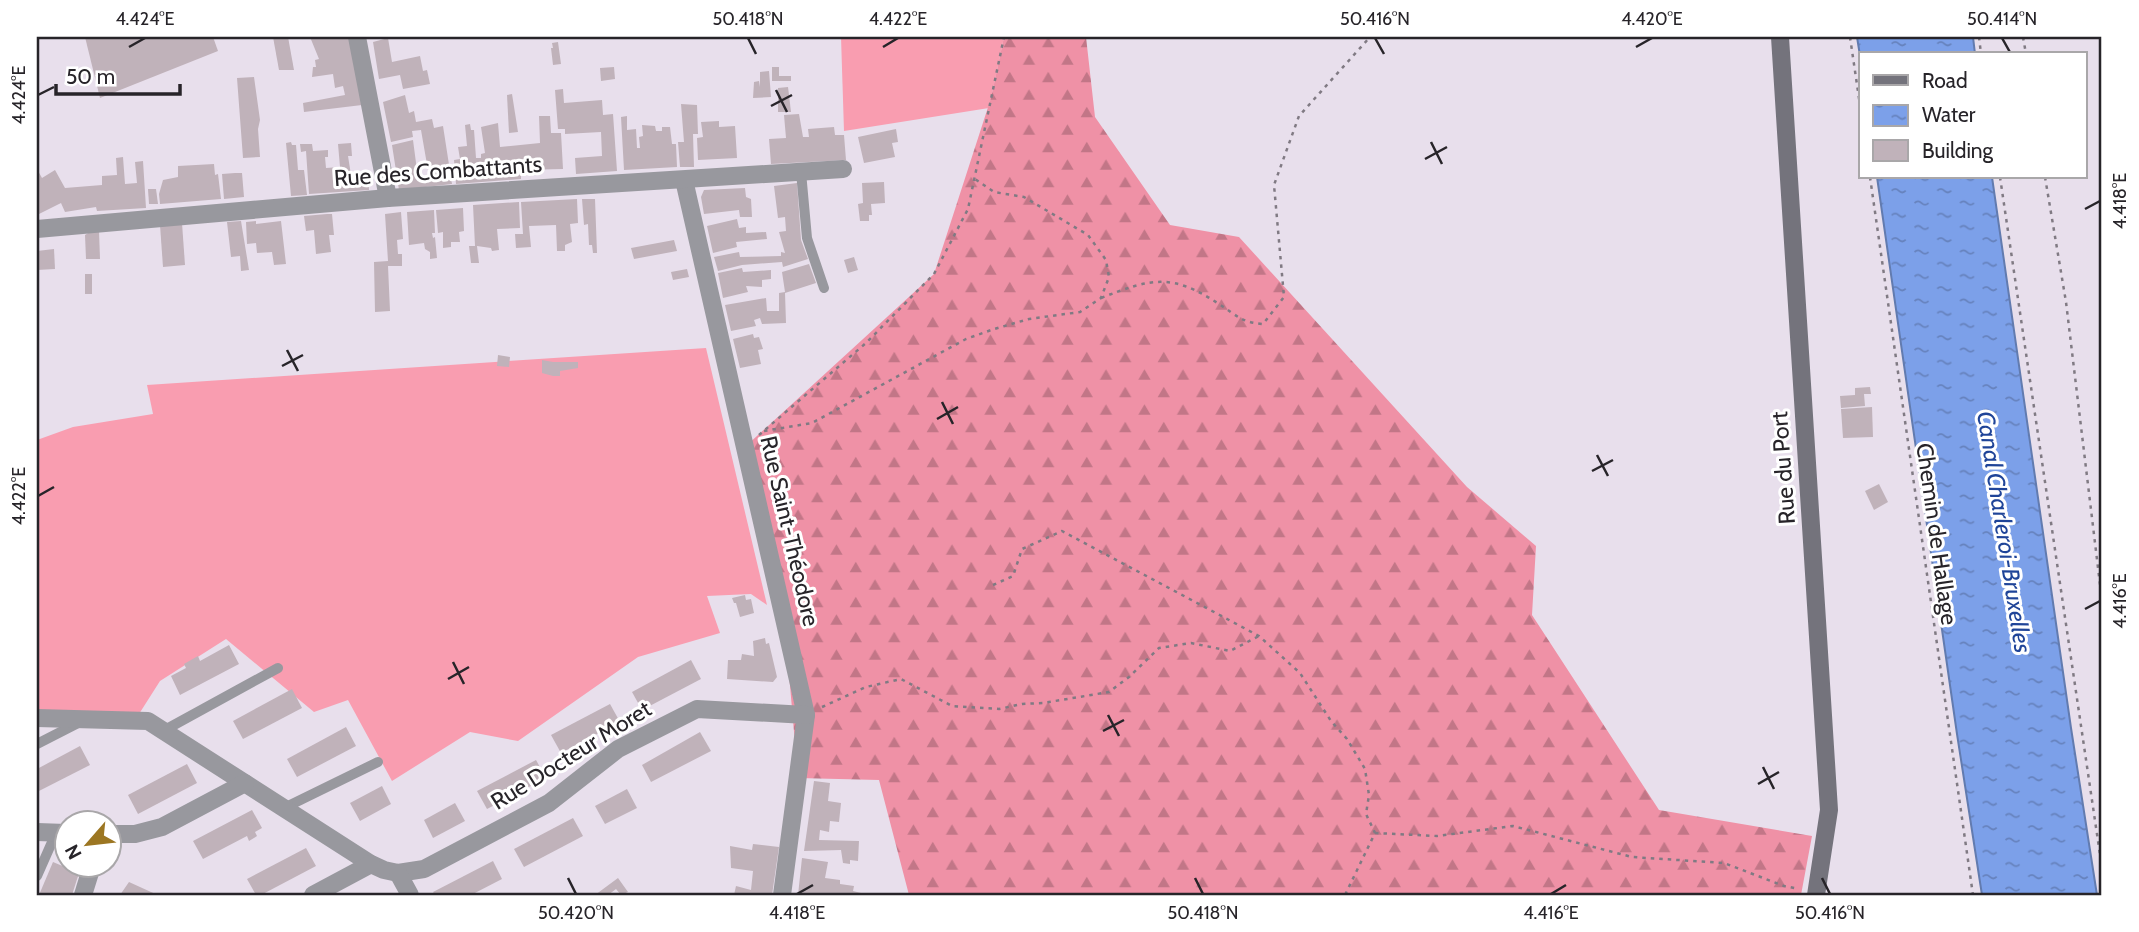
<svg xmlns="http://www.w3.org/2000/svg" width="2139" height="932" font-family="Cabin,sans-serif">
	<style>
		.grass { fill: #f99db0 }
		.forest { fill: url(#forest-firs) }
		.water { fill: url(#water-ripples); stroke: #627baf; stroke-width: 2 }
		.building { fill: #c0b2ba }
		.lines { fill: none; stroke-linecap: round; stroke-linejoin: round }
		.path { stroke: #807a83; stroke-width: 2.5; stroke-dasharray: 3.5 5; stroke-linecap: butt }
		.lane { stroke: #98989e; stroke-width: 10 }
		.street { stroke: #98989e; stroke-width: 18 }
		.secondary { stroke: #74737c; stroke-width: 18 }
		.ticks { fill: none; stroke: #272429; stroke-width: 2.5 }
		.labels { text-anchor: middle; stroke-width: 6; stroke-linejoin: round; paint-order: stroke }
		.street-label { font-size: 23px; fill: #272429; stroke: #fff }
		.water-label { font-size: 24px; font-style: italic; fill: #1f4498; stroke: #fff }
		.neatline { fill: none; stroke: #272429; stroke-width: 2.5 }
		.ticks-label { font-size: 18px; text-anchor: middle; fill: #272429 }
	</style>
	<defs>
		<pattern id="forest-firs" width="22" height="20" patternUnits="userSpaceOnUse" patternTransform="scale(1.75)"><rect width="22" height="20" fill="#ef91a6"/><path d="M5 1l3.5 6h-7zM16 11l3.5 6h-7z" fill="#c27687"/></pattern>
		<pattern id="water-ripples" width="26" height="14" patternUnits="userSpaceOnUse" patternTransform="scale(1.75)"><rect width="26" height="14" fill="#7ca0e9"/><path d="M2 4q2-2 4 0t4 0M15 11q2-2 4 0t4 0" fill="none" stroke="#6682bd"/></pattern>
	</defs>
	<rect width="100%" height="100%" fill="#e8dfec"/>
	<g class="grass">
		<path d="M841,37H1004L989,108L844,131Z"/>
		<path d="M706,348L767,605L751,594L707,596L720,633L638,657L518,741L470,732L392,781L348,700L314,712L226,639L160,681L139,714L37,715V440L73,427L153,414L147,385Z"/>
	</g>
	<path class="forest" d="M1004,37H1086L1095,117L1170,225L1239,237L1467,487L1536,546L1532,615L1659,810L1812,836L1801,895H909L879,780L798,778L784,616L745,447L934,274L991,98Z"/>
	<g class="water">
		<path d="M1857,37H1973L1975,54H1861V62Z"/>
		<path d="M1877,177H1992L2071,728L2097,895H1982L1957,734Z"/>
	</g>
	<g class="building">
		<path d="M85,37H213L218,51L100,98Z"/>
		<path d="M273,37H288L294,70H279Z"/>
		<path d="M310,37H349L362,105L304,112L303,103L345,95L343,86L335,88L333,74L312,77L313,67H316L315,60L319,59Z"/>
		<path d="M388,38L392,62L420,56L423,71L427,70L430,84L403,89L400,75L379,79L373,42Z"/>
		<path d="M558,42L561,64L553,65L551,48H553L552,43Z"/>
		<path d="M614,67L615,79L601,81L600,68Z"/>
		<path d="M772,67H779V76H791V81H772Z"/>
		<path d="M769,71L771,97L753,98L754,82L759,81L760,87V72Z"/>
		<path d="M254,77L260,120L258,129L260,157L243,158L237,78Z"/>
		<path d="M788,87L791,112H778V88Z"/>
		<path d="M563,89L564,103L602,100L603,115L613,114L617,171L576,174L575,158L602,156L601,132L565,134V129H558L555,90Z"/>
		<path d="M512,94L518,132L509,133L507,95Z"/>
		<path d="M405,95L409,113L414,111L416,122L432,119L434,128L443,126L452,184L399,190L392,145L413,140L418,178L429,176L421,130L412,131L413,137L391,142L383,102Z"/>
		<path d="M681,104L697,105L698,134H693L694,167H680L678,142H684Z"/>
		<path d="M799,114L803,137H809L808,129L834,127L835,135H844L846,160L771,164L769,139L786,138L784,115Z"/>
		<path d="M539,116H550L551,133H561L563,169L521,170V179L456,184L454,160L460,159L458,147L467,146L465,125L470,124L471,130H474L476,158H481V154L485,153L481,127L498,123L500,147L540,143Z"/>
		<path d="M627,116V130L636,129L637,148H640L639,137L643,136L642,125L655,126L656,131H662V127H670L672,144H676L677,167L624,170L621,117Z"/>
		<path d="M719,121V127L735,126L737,158L698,160L697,138L703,137L701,122Z"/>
		<path d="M896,129L898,142L892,143L895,157L864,163L858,137Z"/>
		<path d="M291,142L292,145H296L298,170H304L307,195L291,196L286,143Z"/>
		<path d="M351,143L352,156H348L351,175L368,174L369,190L309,194L306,151L301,152L300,144H312L313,151L328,150V157H325L326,168L340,167L338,144Z"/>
		<path d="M123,157L125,184L137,183L135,162L143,161L146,208L97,211L96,207L65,212L61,203L37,215V169L42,178L55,170L65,188L102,185V176L117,175L116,158Z"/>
		<path d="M214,164L215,175L218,174L221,199L160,204L159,194L163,180L178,177V166Z"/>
		<path d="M235,173H242L244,197L224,199L222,174Z"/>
		<path d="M884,182L885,203L871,204L872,215H869V221H860L858,204L863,203L862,183Z"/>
		<path d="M797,183L801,240L808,259L783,267L782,262L742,265L718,271L714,257L739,252L740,257L781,256V252L785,253L779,232L786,231L785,217L778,218L774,186Z"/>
		<path d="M745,188L746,197L751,199L752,217H740L739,210L704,214L701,197L704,190Z"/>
		<path d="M148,189H156L158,204H149Z"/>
		<path d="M577,199L578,223L570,224L572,242L565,245V251H557L556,225L529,226L531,247L516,248L515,234H523L521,202Z"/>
		<path d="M582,199H595L597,253H593L592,245H589L588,224L584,225Z"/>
		<path d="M519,202L520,228L497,229L499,250L492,251L491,248L477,246L479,263H471L469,246H475L473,205Z"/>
		<path d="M463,208L464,231L459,232L460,242H451V247L443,248V232L438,233L436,210Z"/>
		<path d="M434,210L435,233H432L433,238L435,237L437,258L430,259V252L425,249L424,243L409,245L407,212Z"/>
		<path d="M401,212L403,239L397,240L398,254H402V266H388L390,311L375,312L374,262L388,261L385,214Z"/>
		<path d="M327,214H332L334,235H329L331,252L316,254L314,230L306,231L304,216Z"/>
		<path d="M737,219L739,228L746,227V233L766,232L767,239L736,242L737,247L713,253L707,226Z"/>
		<path d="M241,221L249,270L241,271L240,256L231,257L227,222Z"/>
		<path d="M256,221V224L281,221L286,264L274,265L272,252L257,253L256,243L247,244L246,222Z"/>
		<path d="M182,223L185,265L163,267L160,225Z"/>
		<path d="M99,231L100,259H86L85,235L90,232Z"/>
		<path d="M674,240L677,251L634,259L631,248Z"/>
		<path d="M54,249L55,269L37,270V251Z"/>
		<path d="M854,257L858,270L848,273L844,260Z"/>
		<path d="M809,264L816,283L785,293L786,323L762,324L760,318L754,320L756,326L731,331L725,305L766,298L767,311H779V293L785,292L782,272Z"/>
		<path d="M742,268L743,272L771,270V279L762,280V287L746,286L748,292L723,298L718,273Z"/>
		<path d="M687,269L689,277L673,280L671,272Z"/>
		<rect x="85" y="274" width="7" height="20"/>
		<path d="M753,334L754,338L759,337L763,349L758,350L761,364L740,368L733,339Z"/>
		<path d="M498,355L510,357L509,367L497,366Z"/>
		<path d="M542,360L553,362H578V368L560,371V376H553L542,373Z"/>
		<path d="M1870,387L1871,394H1864L1865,406L1841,408L1840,396L1855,395V388Z"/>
		<path d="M1872,407L1873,437L1843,438L1841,409Z"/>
		<path d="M1879,484L1888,502L1874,510L1865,491Z"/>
		<path d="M745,595L746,600L751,599L754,613L740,617L736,603H734L732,598Z"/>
		<path d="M765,638L766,644L769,643L777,677L773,682L727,679L728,660H741L742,654L754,656L753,641Z"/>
		<path d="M229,645L239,664L180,695L171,676L186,668L184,664L198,656L200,661Z"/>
		<path d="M691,660L701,679L642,710L632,692Z"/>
		<path d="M292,689L302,708L243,739L233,721Z"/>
		<path d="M610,704L620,722L561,753L551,735Z"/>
		<path d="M346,727L356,746L297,777L287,759Z"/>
		<path d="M700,732L711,751L651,782L642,765Z"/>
		<path d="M80,746L90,765L37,792V769Z"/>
		<path d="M536,760L546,778L487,809L477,791Z"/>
		<path d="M187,764L197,783L138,814L128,795Z"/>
		<path d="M814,781L830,783L828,801L841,803L839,822L830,821L829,832L820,830L819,840L859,841L858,861L850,860V864L843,863L841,850L804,851Z"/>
		<path d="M382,786L391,804L360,821L350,803Z"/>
		<path d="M627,789L637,808L605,824L595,806Z"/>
		<path d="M455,803L465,821L433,838L424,820Z"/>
		<path d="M252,810L262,828L255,832L257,836L249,841L247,836L203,859L193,841Z"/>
		<path d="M573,818L583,836L524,867L514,849Z"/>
		<path d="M753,844L779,847L772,895H734L736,886L751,890L753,871L731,868L730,846L752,850Z"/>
		<path d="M306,848L316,866L261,895H256L247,879Z"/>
		<path d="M802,858L828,862L825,878L840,880V884L854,886L853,891L861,893L860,895H798Z"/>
		<path d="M493,861L502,879L471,895H435L433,892Z"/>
		<path d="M53,862L79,873L72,895H39Z"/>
		<path d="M618,878L628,892L621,895L616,889L608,895H595Z"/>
		<path d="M129,882L151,892L158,895H120Z"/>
	</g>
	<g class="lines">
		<g class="path">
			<path d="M1850,37L1861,112"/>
			<path d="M1979,37L1981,54"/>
			<path d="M2023,37L2026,54"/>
			<path d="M1870,177L1973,895"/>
			<path d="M2000,177L2102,868"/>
			<path d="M2045,177L2066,302L2102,601"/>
			<path d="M1101,298C1152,278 1172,273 1219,304C1238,316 1240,322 1263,324L1284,297L1274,185L1299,116L1370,37"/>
			<path d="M764,431L812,423L966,339L994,329L1029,319L1080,312L1101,298L1109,277L1106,260L1088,235L1024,197L994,192L975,179"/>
			<path d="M759,435L866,343L934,274L968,209L1004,37"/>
			<path d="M993,585L1013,576L1022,549L1062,531L1259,636L1300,673L1331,721L1347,739L1365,769L1369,795L1366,814L1375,833L1345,895"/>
			<path d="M822,707L866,687L901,679L952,706L999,709L1022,704L1043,703L1109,692L1129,677L1159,648L1191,643L1230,651L1259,636"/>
			<path d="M1375,833L1437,836L1513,826L1632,857L1724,863L1784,886L1799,889"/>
		</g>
		<g class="lane">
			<path d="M801,172L807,238L824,288"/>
			<path d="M163,731L278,668"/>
			<path d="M37,744L80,722"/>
			<path d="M284,808L378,762"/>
			<path d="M37,876L56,833"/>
		</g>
		<g class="street">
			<path d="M357,37L388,198"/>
			<path d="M684,180L806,715L782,895"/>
			<path d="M37,229L388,198L843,169"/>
			<path d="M37,718L148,721L371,864L384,870L398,873L424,869L549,803L618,749L697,709L806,715"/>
			<path d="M37,832L66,833"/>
			<path d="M108,834H135L162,827L245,783"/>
			<path d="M398,873L410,895"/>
			<path d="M83,895L92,866"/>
			<path d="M313,895L371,864"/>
		</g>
		<path class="secondary" d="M1780,37L1829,810L1816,895"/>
	</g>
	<path class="ticks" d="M748,38L756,54M1375,38L1384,54M2002,38L2011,54M129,47L145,38M883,47L898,38M1636,47L1652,38M776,90L787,112M38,95L54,87M771,106L792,95M1431,142L1442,164M1425,159L1447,147M2085,209L2100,201M287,350L298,371M282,366L303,355M942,402L953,424M937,419L958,407M1597,455L1608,476M1592,471L1613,460M38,496L54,487M2085,609L2100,601M453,662L464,684M448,679L469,667M1108,715L1119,736M1103,731L1124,720M1763,767L1774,789M1758,784L1779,772M568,878L576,894M1195,878L1203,894M1822,878L1830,894M797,894L813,885M1551,894L1566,885"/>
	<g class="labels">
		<g class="street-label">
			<text transform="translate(438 171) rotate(-4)" y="8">Rue des Combattants</text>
			<text transform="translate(1783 468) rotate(-94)" y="8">Rue du Port</text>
			<text transform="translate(790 531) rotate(77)" y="8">Rue Saint-Théodore</text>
			<text transform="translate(1937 534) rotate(82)" y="8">Chemin de Hallage</text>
			<text transform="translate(571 755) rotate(-32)" y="8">Rue Docteur Moret</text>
		</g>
		<g class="water-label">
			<text transform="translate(2004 532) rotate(81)" y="8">Canal Charleroi-Bruxelles</text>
		</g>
	</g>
	<rect width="2139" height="932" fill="none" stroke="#ffffff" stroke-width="77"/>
	<rect x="1859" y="52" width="228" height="126" fill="#ffffff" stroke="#a9a7a9" stroke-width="2"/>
	<rect x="1873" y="75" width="35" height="10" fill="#74737c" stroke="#a9a7a9" stroke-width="2"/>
	<text x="1922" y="88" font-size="21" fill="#272429">Road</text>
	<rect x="1873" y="105" width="35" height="21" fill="url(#water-ripples)" stroke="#a9a7a9" stroke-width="2"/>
	<text x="1922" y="122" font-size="21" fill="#272429">Water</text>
	<rect x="1873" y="140" width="35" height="21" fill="#c0b2ba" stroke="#a9a7a9" stroke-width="2"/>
	<text x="1922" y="158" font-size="21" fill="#272429">Building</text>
	<g transform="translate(88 844) rotate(242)"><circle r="33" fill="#ffffff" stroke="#a9a7a9" stroke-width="2"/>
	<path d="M0-5L12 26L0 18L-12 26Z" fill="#9c7622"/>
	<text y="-10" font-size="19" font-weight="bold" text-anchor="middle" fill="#272429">N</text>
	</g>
	<path d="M56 84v10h124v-10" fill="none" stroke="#272429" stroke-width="3.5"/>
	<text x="66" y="84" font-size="21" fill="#272429" stroke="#ffffff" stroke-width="5" paint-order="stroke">50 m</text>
	<rect x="38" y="38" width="2062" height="856" class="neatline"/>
	<g class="ticks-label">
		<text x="145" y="25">4.424°E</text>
		<text x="748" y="25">50.418°N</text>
		<text x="898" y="25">4.422°E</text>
		<text x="1375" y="25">50.416°N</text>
		<text x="1652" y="25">4.420°E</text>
		<text x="2002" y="25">50.414°N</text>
		<text transform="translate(19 95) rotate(-90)" y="6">4.424°E</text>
		<text transform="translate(2120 201) rotate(-90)" y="6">4.418°E</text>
		<text transform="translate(19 496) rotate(-90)" y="6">4.422°E</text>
		<text transform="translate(2120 601) rotate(-90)" y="6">4.416°E</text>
		<text x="576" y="919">50.420°N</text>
		<text x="797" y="919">4.418°E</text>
		<text x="1203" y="919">50.418°N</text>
		<text x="1551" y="919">4.416°E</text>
		<text x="1830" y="919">50.416°N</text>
	</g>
</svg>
